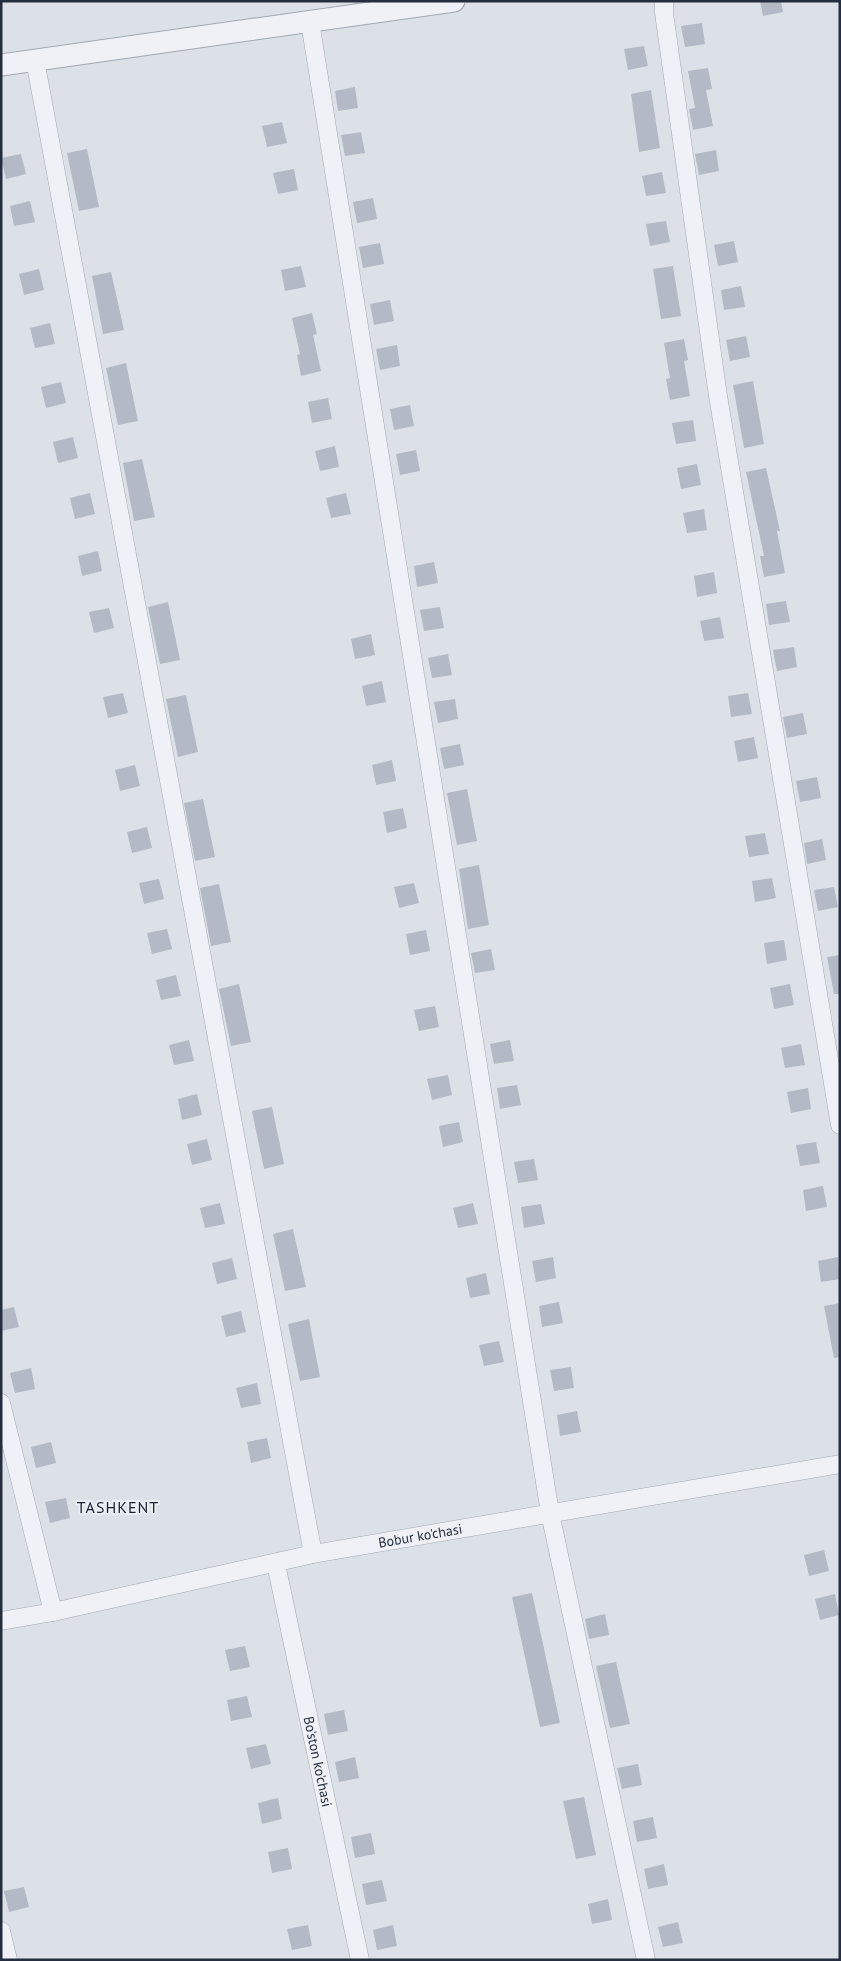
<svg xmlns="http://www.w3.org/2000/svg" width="841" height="1961" font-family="'PT Sans',sans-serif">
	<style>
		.building { fill: #b3bac5 }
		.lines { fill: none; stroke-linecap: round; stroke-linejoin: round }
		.minor-casing { stroke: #a1a8b2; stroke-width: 19 }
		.tertiary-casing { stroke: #a1a8b2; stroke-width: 23 }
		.minor { stroke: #eff1f6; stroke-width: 18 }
		.tertiary { stroke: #eff1f6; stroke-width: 21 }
		.labels { text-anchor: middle; stroke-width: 4; stroke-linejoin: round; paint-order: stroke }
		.street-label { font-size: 14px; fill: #252e3f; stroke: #ecf0f5 }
		.quarter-label { font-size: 16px; letter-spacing: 1px; fill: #171f30; stroke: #ecf0f5 }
	</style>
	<rect width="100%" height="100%" fill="#dce1e8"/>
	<g class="building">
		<path d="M760,1H781L783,12L763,16Z"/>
		<path d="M702,23L705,44L685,47L681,26Z"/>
		<path d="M644,46L648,66L628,70L624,49Z"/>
		<path d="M708,68L712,89L706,90L713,126L693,130L689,109L695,108L688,71Z"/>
		<path d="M355,87L358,108L338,111L335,91Z"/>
		<path d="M651,90L660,148L639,152L631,94Z"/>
		<path d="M282,122L287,143L267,147L262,126Z"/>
		<path d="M361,132L365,153L345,156L341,135Z"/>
		<path d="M87,149L99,207L79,211L67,153Z"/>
		<path d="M716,150L719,171L699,175L695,154Z"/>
		<path d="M21,154L26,174L6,179L1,158Z"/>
		<path d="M294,169L298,190L278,194L273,173Z"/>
		<path d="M662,172L666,193L646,196L642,176Z"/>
		<path d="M373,198L377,219L357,223L353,202Z"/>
		<path d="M30,201L35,222L14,226L10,206Z"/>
		<path d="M666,221L670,242L650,246L646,224Z"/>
		<path d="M734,241L738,262L718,266L714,245Z"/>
		<path d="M380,243L384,264L363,268L359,247Z"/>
		<path d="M301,266L306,287L285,291L281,270Z"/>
		<path d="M673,266L681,316L661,319L653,269Z"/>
		<path d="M39,269L44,290L24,295L19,274Z"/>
		<path d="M111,272L124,330L103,334L92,276Z"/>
		<path d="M741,286L745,307L724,310L721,290Z"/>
		<path d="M390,300L394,321L374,325L370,304Z"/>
		<path d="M312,313L317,334L313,335L321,371L301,376L297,355L300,354L292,318Z"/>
		<path d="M50,323L55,344L35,348L30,328Z"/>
		<path d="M746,336L750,357L730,361L726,340Z"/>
		<path d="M684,339L688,360L684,361L690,396L670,400L666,379L670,378L664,343Z"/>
		<path d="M397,345L400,366L380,370L376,349Z"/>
		<path d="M126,363L138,421L118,425L106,368Z"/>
		<path d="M753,381L764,444L744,448L733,385Z"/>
		<path d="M61,382L66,403L46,408L41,387Z"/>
		<path d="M328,398L332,419L312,423L308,402Z"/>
		<path d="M410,405L414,426L394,430L390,409Z"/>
		<path d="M693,420L696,441L676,444L672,423Z"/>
		<path d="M73,437L78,458L58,463L53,442Z"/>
		<path d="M335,446L339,467L320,471L315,451Z"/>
		<path d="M416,450L420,471L400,475L396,454Z"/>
		<path d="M142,459L155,517L134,521L123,463Z"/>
		<path d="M697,464L701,485L681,489L677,468Z"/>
		<path d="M766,468L780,531H777L785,573L764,577L760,556H764L746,472Z"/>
		<path d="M90,493L95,514L75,519L70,498Z"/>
		<path d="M346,493L351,514L331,518L326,498Z"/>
		<path d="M704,509L707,530L687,533L683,513Z"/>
		<path d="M98,551L102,571L82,576L78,556Z"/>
		<path d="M434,562L438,583L417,587L414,566Z"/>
		<path d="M714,572L717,593L697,597L694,576Z"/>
		<path d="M786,601L790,622L769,625L766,604Z"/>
		<path d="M168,602L180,660L160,664L148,607Z"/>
		<path d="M440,607L444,628L424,631L420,610Z"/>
		<path d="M109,608L114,628L94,633L89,612Z"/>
		<path d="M720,617L724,638L704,641L700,621Z"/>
		<path d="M371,634L375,655L355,659L351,639Z"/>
		<path d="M794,647L797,667L777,671L773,650Z"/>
		<path d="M448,654L452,675L432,678L428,658Z"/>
		<path d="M382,681L386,702L366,706L362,686Z"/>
		<path d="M123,693L128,713L108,718L103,697Z"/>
		<path d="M748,693L752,714L731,717L728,696Z"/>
		<path d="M186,695L198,752L178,757L166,699Z"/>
		<path d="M455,699L458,719L438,723L434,702Z"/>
		<path d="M803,713L807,734L787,738L783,717Z"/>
		<path d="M754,737L758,758L738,762L734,741Z"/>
		<path d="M460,744L464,765L444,769L440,748Z"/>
		<path d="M392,760L396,781L376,785L372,765Z"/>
		<path d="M135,765L140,786L120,791L115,770Z"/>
		<path d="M817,777L821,798L800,802L796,781Z"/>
		<path d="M467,789L477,841L457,845L447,793Z"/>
		<path d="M203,799L215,857L195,861L184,803Z"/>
		<path d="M403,808L407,828L387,833L383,812Z"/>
		<path d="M147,827L152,848L132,853L127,832Z"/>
		<path d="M765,833L769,854L749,857L745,836Z"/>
		<path d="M822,839L826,860L807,864L804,843Z"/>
		<path d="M479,865L489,925L468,929L459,869Z"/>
		<path d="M772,878L776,898L755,902L752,881Z"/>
		<path d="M159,879L164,899L144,904L139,883Z"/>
		<path d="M414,883L419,903L399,908L394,887Z"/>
		<path d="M219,884L231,942L211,946L200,888Z"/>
		<path d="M834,887L838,907L818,911L814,890Z"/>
		<path d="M167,929L172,949L152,954L147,933Z"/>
		<path d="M426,930L430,951L410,955L406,934Z"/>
		<path d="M784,940L787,960L767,964L764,943Z"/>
		<path d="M491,949L495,970L475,973L471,953Z"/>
		<path d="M840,955V994H834L827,957Z"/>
		<path d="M176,975L181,996L161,1000L156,980Z"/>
		<path d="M239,984L251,1042L231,1046L219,989Z"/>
		<path d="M790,984L794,1005L774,1009L770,988Z"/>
		<path d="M435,1006L439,1027L419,1031L414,1010Z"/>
		<path d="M189,1040L194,1061L174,1065L169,1045Z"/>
		<path d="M510,1040L514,1061L494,1064L490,1044Z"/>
		<path d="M801,1044L805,1065L785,1068L781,1048Z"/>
		<path d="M448,1075L452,1095L432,1100L427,1079Z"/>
		<path d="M517,1085L521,1105L500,1109L497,1088Z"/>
		<path d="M808,1088L811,1109L791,1113L787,1092Z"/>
		<path d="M197,1094L202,1115L182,1120L178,1099Z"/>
		<path d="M272,1107L284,1164L264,1169L252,1111Z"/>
		<path d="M459,1122L463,1142L443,1147L439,1126Z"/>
		<path d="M207,1139L212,1160L192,1165L187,1144Z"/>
		<path d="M816,1142L820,1163L800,1166L796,1145Z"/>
		<path d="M534,1159L538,1180L518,1183L514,1162Z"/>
		<path d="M823,1186L827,1207L806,1211L803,1190Z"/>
		<path d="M220,1203L225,1224L205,1228L200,1208Z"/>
		<path d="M473,1203L478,1224L458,1228L453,1208Z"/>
		<path d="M541,1204L545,1224L524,1228L521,1207Z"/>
		<path d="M293,1229L306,1287L285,1291L273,1234Z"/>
		<path d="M553,1257L556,1278L536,1282L532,1261Z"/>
		<path d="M838,1257L840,1279L821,1282L818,1261Z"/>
		<path d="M232,1258L237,1279L217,1284L212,1263Z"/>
		<path d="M486,1273L490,1294L470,1298L466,1278Z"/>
		<path d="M559,1302L563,1323L542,1327L539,1306Z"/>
		<path d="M840,1303V1357L834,1358L824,1306Z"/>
		<path d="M14,1307L19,1327L1,1331V1310Z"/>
		<path d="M241,1311L246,1332L226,1337L221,1316Z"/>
		<path d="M309,1319L320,1377L300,1381L288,1324Z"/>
		<path d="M499,1341L504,1362L484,1366L479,1345Z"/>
		<path d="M571,1367L574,1388L554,1391L550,1370Z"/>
		<path d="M31,1368L35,1389L15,1393L10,1373Z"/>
		<path d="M257,1383L261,1404L241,1408L236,1388Z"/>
		<path d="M577,1411L581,1432L560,1436L557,1415Z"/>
		<path d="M267,1438L271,1458L251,1463L247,1442Z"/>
		<path d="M51,1442L56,1463L36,1468L31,1447Z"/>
		<path d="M66,1498L70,1518L50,1523L45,1502Z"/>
		<path d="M824,1550L829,1571L809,1576L804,1555Z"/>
		<path d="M532,1593L560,1723L540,1727L512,1597Z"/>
		<path d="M835,1594L839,1615L820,1620L815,1599Z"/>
		<path d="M605,1614L609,1635L589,1639L585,1619Z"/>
		<path d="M245,1646L250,1667L230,1671L225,1650Z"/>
		<path d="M616,1662L630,1724L610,1728L596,1666Z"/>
		<path d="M247,1696L252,1717L231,1721L227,1700Z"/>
		<path d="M344,1710L348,1731L328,1735L324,1714Z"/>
		<path d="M266,1744L271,1764L251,1769L246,1748Z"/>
		<path d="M355,1757L359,1778L339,1782L335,1762Z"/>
		<path d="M638,1764L642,1785L622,1789L617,1768Z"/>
		<path d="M584,1797L596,1855L576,1859L563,1801Z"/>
		<path d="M278,1798L282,1819L262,1824L258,1803Z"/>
		<path d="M653,1817L657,1838L637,1842L633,1821Z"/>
		<path d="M371,1833L375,1854L355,1858L351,1837Z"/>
		<path d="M288,1848L292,1869L272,1873L268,1852Z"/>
		<path d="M664,1864L668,1885L648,1889L644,1869Z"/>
		<path d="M382,1880L387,1901L366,1905L362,1884Z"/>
		<path d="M24,1887L29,1907L9,1912L4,1891Z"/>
		<path d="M608,1899L612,1920L592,1924L588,1904Z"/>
		<path d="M678,1922L683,1943L663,1947L658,1927Z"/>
		<path d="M308,1925L312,1946L292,1950L287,1929Z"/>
		<path d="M393,1925L397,1946L377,1950L373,1930Z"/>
	</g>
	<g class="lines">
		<g class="minor-casing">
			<g id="minor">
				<path d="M664,1V13L718,396L840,1125"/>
				<path d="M310,22L550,1513L646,1960"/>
				<path d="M35,60L313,1554"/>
				<path d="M1,1403L53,1612"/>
				<path id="s1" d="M276,1564L360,1960"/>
				<path id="s2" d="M1,1621L53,1612L313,1554L840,1464"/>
				<path d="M1,1931L8,1960"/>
			</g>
		</g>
		<g class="tertiary-casing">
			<path id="tertiary" d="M1,65L454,1"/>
		</g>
		<use href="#minor" class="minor"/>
		<use href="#tertiary" class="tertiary"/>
	</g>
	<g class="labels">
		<g class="street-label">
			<text dy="5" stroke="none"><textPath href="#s2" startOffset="428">Bobur ko'chasi</textPath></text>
			<text dy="5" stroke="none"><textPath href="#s1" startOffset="202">Bo'ston ko'chasi</textPath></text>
		</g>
		<g class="quarter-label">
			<text x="118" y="1513">TASHKENT</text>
		</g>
	</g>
	<rect width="841" height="1961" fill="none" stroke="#252e3f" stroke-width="5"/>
</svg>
